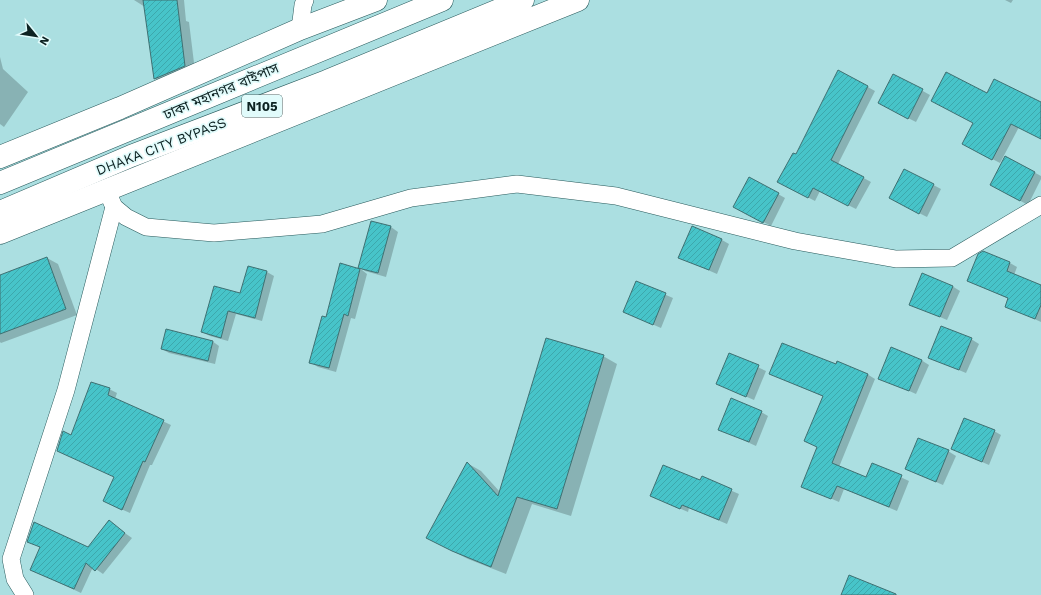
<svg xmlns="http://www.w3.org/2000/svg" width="1041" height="595" font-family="'Work Sans','Noto Sans Bengali',sans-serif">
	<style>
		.shadow { fill: #0003 }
		.building { fill: url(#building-hatch); stroke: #3f7072 }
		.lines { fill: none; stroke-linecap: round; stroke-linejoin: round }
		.minor-casing { stroke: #27595b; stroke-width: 18 }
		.secondary-casing { stroke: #27595b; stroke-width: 23 }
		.trunk-casing { stroke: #27595b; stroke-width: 23 }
		.minor { stroke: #fff; stroke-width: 17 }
		.secondary { stroke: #fff; stroke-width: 22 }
		.trunk { stroke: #fff; stroke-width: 22 }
		.labels { text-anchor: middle; stroke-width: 3.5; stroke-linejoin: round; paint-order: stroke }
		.shield { fill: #e1fbfb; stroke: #4d6363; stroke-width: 1 }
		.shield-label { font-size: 13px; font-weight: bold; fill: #0d2222 }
		.street-label { font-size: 14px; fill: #0d2222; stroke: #e1fbfb }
	</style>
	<defs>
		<pattern id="building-hatch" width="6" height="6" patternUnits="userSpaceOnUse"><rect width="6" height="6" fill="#47c4c9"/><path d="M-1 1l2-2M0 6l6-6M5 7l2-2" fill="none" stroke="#3da8ac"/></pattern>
	</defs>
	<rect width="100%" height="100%" fill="#abdfe1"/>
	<g class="shadow">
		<path d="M134,0H184L186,21L189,22L195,71L166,84L155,79L145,7Z"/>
		<path d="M1005,0H1013L1011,3Z"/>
		<path d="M0,57L3,69L28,92L4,127L0,124Z"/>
		<path d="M839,71L875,91L838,164L871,182L856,209L820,191L815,201L786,186L796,156Z"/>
		<path d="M894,75L930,95L916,122L886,107Z"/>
		<path d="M1041,103V139L1019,127L1000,163L971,148Z"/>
		<path d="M1006,157L1041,176V179L1028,205L998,189Z"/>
		<path d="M905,170L941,189L927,217L897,202Z"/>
		<path d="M778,194L785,198L771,226L742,211Z"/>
		<path d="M391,227L398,232L386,277L365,271L360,267Z"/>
		<path d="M722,240L729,244L717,274L687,261Z"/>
		<path d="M47,258L58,264L77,315L1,343L0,342V276Z"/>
		<path d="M1010,263L1017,267L1014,275L1041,286V322L1006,306L1009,299L968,281Z"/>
		<path d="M341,265L362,270L367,274L355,319L351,318L336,372L318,367L310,362L327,318Z"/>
		<path d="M248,267L267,272L274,276L262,321L236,314L228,341L210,336L202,332L241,294Z"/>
		<path d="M636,282L673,298L661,328L624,312Z"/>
		<path d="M952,286L960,291L947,320L910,304Z"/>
		<path d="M971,339L979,344L966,373L937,361Z"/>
		<path d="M212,341L219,346L215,364L169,353L162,349Z"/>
		<path d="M729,354L766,371L754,400L717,384Z"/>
		<path d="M603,356L617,364L571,516L532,504L506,574L468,559L441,545L467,463L481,471L500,492Z"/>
		<path d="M921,360L929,365L916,394L880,378Z"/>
		<path d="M836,366L867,374L875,379L839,467L867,478L872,464L909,481L897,511L844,489L839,502L802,486L818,447L806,441L824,397L771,374Z"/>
		<path d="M109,389L117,393L115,399L171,425L152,465H150L130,513L112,505L115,477L72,436Z"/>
		<path d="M761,412L768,416L756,446L719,429Z"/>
		<path d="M994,431L1001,435L989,465L952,449Z"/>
		<path d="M948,451L956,456L943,485L906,469Z"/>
		<path d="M702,478L739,494L727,524L689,508L688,512L651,496L701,481Z"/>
		<path d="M109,522L132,538L103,574L93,567L81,593L38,573L41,548L36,545L89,548Z"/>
	</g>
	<g class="building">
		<path d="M143,0H177L185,66L154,79Z"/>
		<path d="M838,70L868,86L831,160L864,177L848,206L813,188L808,198L777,182L793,153L796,154Z"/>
		<path d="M946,72L987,93L994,79L1041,102V139L1011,124L992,160L962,144L973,123L931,101Z"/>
		<path d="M893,74L923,89L908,119L878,103Z"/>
		<path d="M1005,156L1035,172L1020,201L990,185Z"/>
		<path d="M904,169L934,184L919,214L889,198Z"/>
		<path d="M749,177L779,193L763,223L733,207Z"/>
		<path d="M371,221L391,226L378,273L358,268Z"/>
		<path d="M692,226L722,239L709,270L678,258Z"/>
		<path d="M983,251L1010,262L1007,271L1041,285V305L1035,319L1005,307L1008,298L967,281L978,254Z"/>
		<path d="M47,257L66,309L0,334V275Z"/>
		<path d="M340,263L360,269L348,316L344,314L329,368L309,363L322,316L326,317Z"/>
		<path d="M248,266L267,271L255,318L228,311L221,338L201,332L214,286L240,293Z"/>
		<path d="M922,273L953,286L940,317L909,305Z"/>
		<path d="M636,281L666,293L653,325L623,312Z"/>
		<path d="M941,326L972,338L959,370L928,358Z"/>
		<path d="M166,329L213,341L208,361L161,349Z"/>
		<path d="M546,338L604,355L557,509L517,497L491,567L452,551L426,538L467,462L498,496Z"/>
		<path d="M782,343L836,364L837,361L868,374L832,463L866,477L872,463L902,475L889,507L837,486L831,499L801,487L817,447L804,441L823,396L769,374Z"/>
		<path d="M891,347L922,360L909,391L878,379Z"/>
		<path d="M729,353L759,365L746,397L716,384Z"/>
		<path d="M91,382L110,388L108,395L164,420L145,462L143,461L122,510L103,501L114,477L57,451L63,431L71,435Z"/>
		<path d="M731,398L762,411L749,442L718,430Z"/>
		<path d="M964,418L995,430L982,462L951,449Z"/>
		<path d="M918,438L949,450L936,482L905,469Z"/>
		<path d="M663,465L700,480L702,476L732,489L719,520L682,505L680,509L650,496Z"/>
		<path d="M109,520L125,533L95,571L86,563L74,589L30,570L40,547L27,542L34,522L88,547Z"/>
		<path d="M849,575L896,594V595H841Z"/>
	</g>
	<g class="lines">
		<g class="minor-casing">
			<g id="minor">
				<path d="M300,29L303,5L305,0"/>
				<path d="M107,191L114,207L126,217L146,227L214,233L322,224L411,198L517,184L616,196L795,241L896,259L952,258L1041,205"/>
				<path d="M25,595L15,579L11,559L66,390L114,207"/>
			</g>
		</g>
		<g class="secondary-casing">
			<g id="secondary">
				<path d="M0,157L120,108L300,29L376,0"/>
				<path d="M0,233L578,0"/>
			</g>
		</g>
		<g class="trunk-casing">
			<g id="trunk">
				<path d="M0,183C148,123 294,60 442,0"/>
				<path d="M0,212L131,156L327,81L523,0"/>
			</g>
		</g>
		<use href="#minor" class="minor"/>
		<use href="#secondary" class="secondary"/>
		<use href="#trunk" class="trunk"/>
	</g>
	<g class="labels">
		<rect class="shield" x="242" y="95" width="40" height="22" rx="3"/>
		<g class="shield-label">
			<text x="262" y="111">N105</text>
		</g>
		<g class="street-label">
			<text transform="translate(221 91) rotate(-23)" y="5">ঢাকা মহানগর বাইপাস</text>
			<text transform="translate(161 146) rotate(-21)" y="5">DHAKA CITY BYPASS</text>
		</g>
	</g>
	<g transform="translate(36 36) rotate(120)" stroke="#e1fbfb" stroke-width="3" paint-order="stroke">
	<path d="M0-3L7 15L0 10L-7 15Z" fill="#0d2222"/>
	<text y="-6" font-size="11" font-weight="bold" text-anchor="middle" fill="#0d2222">N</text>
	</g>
</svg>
